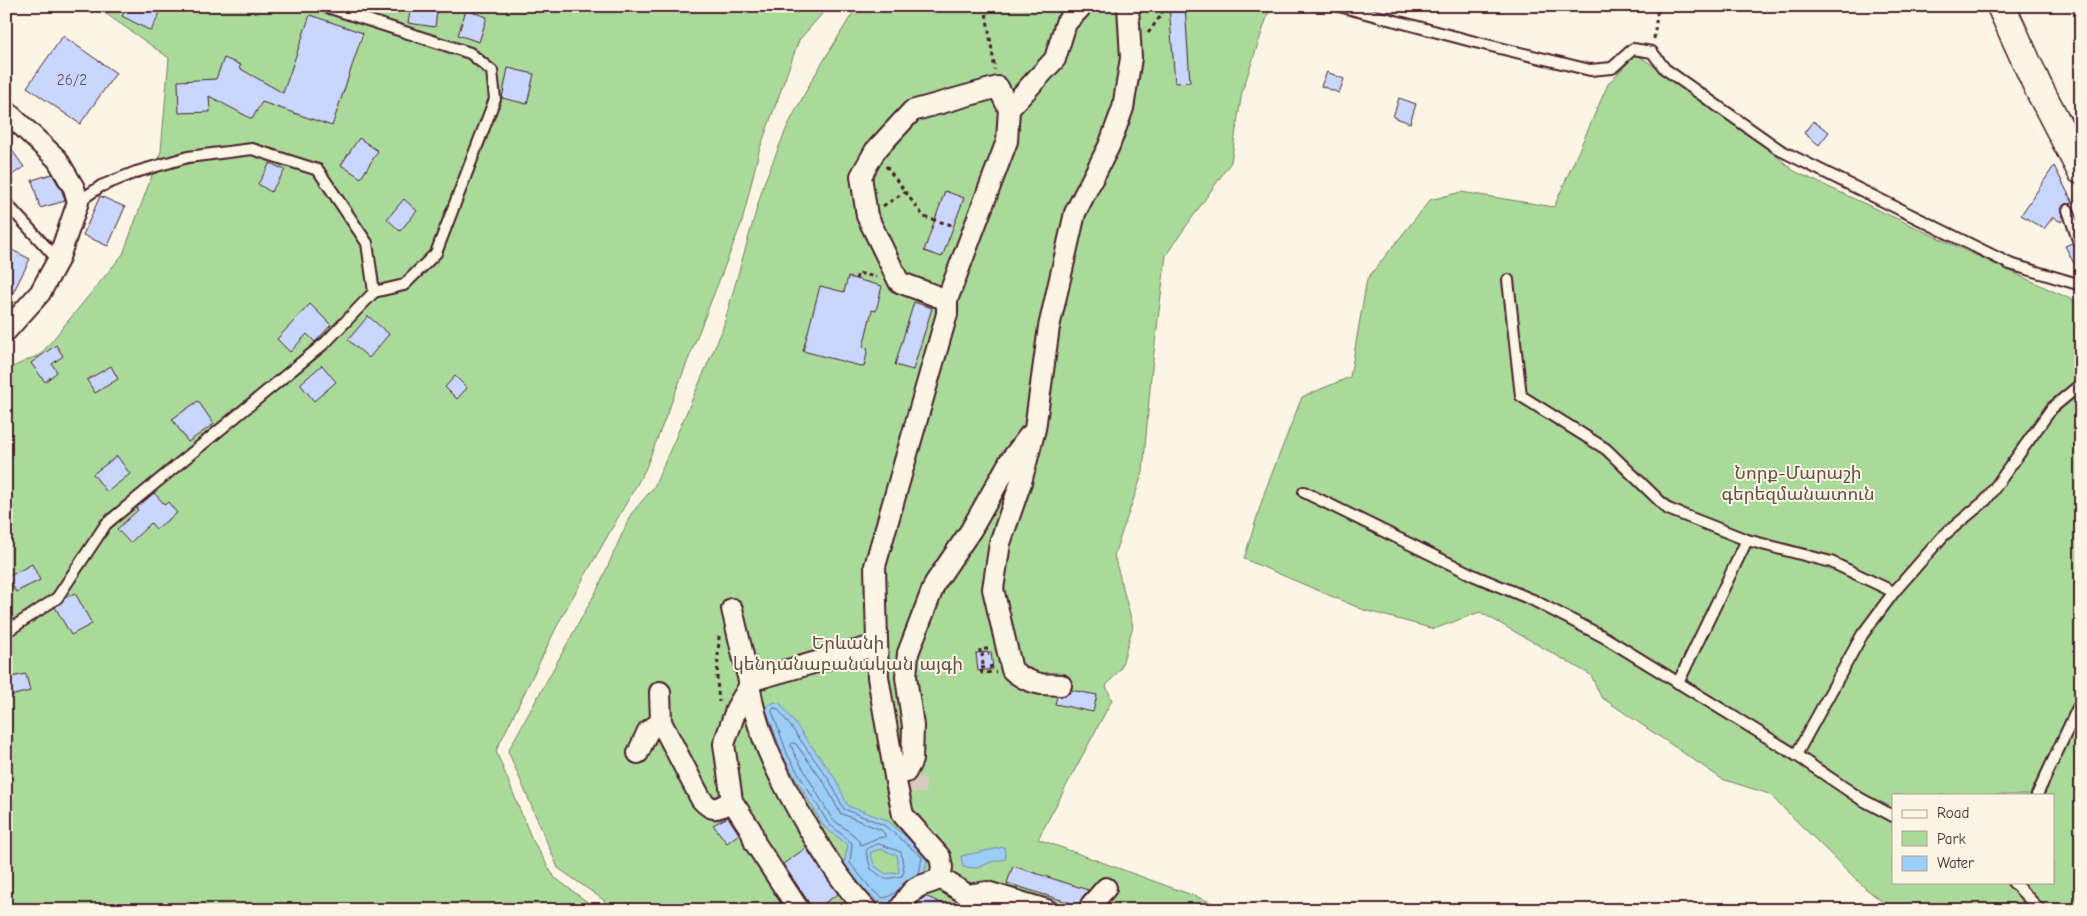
<svg xmlns="http://www.w3.org/2000/svg" width="2087" height="916" font-family="'Comic Neue','Noto Sans Armenian',sans-serif">
	<style>
		.green { fill: #aada9a; stroke: #7a7c62; fill-rule: evenodd }
		.water { fill: #9acdf7; stroke: #7a87a5; fill-rule: evenodd }
		.lines { fill: none; stroke-linecap: round; stroke-linejoin: round }
		.shore { stroke: #6a657d; stroke-width: 1 }
		.building { fill: #c9d6fd; stroke: #4a1f2b }
		.street-tunnel { stroke: #d8cac0; stroke-width: 20; stroke-dasharray: 20 10; stroke-linecap: butt }
		.lane-casing { stroke: #4a1f2b; stroke-width: 14 }
		.street-casing { stroke: #4a1f2b; stroke-width: 24 }
		.secondary-casing { stroke: #4a1f2b; stroke-width: 31 }
		.path { stroke: #4a1f2b; stroke-width: 3; stroke-dasharray: 4 4; stroke-linecap: butt }
		.lane { stroke: #fcf5e5; stroke-width: 10 }
		.street { stroke: #fcf5e5; stroke-width: 20 }
		.secondary { stroke: #fcf5e5; stroke-width: 28 }
		.labels { text-anchor: middle; stroke-width: 4; stroke-linejoin: round; paint-order: stroke }
		.number-label { font-size: 15px; fill: #6a4d60 }
		.park-label { font-size: 18px; fill: #624e47; stroke: #fcf5e5 }
	</style>
	<rect width="100%" height="100%" fill="#fcf5e5"/>
	<filter id="ink" filterUnits="userSpaceOnUse"><feTurbulence type="fractalNoise" baseFrequency=".02" numOctaves="2"/><feDisplacementMap in="SourceGraphic" scale="10" xChannelSelector="R" yChannelSelector="G"/><feConvolveMatrix kernelMatrix="1 2 1 2 8 2 1 2 1" color-interpolation-filters="sRGB"/></filter>
	<g filter="url(#ink)">
		<g class="green">
			<path d="M95,6H829L799,40L759,151L742,222L645,470L561,618L496,751L531,837L554,877L598,910H6V370L41,354L123,254L161,151L169,58Z"/>
			<path d="M857,6H1274L1268,14L1242,92L1231,162L1166,255L1151,376L1143,472L1114,555L1133,626L1121,668L1106,686L1112,700L1038,839L1233,910H607L605,901L558,868L508,751L598,588L631,514L654,487L722,331L764,183L788,125L813,78Z"/>
			<path d="M1636,54L1735,120L1794,171L2081,304V910H1893L1865,888L1769,794L1722,779L1601,697L1591,675L1480,612L1434,629L1364,610L1244,559L1265,491L1302,397L1350,377L1367,279L1430,200L1461,192L1554,207L1608,84ZM1893,795H2053V882H1893Z"/>
		</g>
		<g class="water">
			<path d="M775,702L780,703L835,778L848,806L887,820L921,850L929,852L924,877C914,885 901,900 889,903C874,907 851,874 844,863L848,845L824,827L784,758L765,707ZM880,849L897,855L899,872L886,874L875,866L870,853Z"/>
			<path d="M1004,847L1006,859L991,862L977,868L963,867L961,856Z"/>
		</g>
		<g class="lines">
			<g class="shore">
				<path d="M774,708L778,709L830,781L844,809L884,825L922,857L919,874C907,880 893,898 883,898L872,890L850,863L852,843L828,823L788,756L772,711Z"/>
				<path d="M793,743L796,744L825,784L840,813L881,830L885,834V837L877,838L861,845L855,836L832,819L794,753L791,745Z"/>
				<path d="M879,844L901,852L904,871L902,876L885,879L871,869L866,852L868,848Z"/>
			</g>
		</g>
		<g class="building">
			<path d="M128,6H154L161,10L151,31L122,16Z"/>
			<path d="M411,6L437,11L435,27L408,23Z"/>
			<path d="M1169,6H1185L1190,82L1175,83Z"/>
			<path d="M466,10L487,17L479,42L458,35Z"/>
			<path d="M310,15L363,33L332,126L262,102L252,119L209,96L210,112L179,113L178,81L216,79L224,58L241,65L239,68L283,93Z"/>
			<path d="M63,36L116,73L80,124L27,87Z"/>
			<path d="M508,68L534,74L527,104L502,98Z"/>
			<path d="M1327,72L1344,79L1339,93L1321,86Z"/>
			<path d="M1399,98L1416,104L1410,123L1393,117Z"/>
			<path d="M1813,121L1829,132L1819,145L1804,133Z"/>
			<path d="M359,138L378,151L361,178L341,165Z"/>
			<path d="M6,142L24,167L6,179Z"/>
			<path d="M270,163L285,170L271,192L258,184Z"/>
			<path d="M2054,166L2073,203L2063,206L2061,212L2063,218L2061,222L2053,217L2044,229L2021,215Z"/>
			<path d="M52,174L62,191L65,201L40,208L32,180Z"/>
			<path d="M945,191L964,198L942,257L924,251Z"/>
			<path d="M100,196L125,207L108,246L83,235Z"/>
			<path d="M404,199L417,211L400,231L387,219Z"/>
			<path d="M2072,243L2076,247L2081,246V277L2065,246Z"/>
			<path d="M6,247L30,259L6,307Z"/>
			<path d="M848,277L882,286L876,311L872,310L863,347L868,348L864,367L803,351L820,286L844,292Z"/>
			<path d="M914,302L932,308L913,370L895,365Z"/>
			<path d="M310,304L331,325L315,342L307,334L290,352L277,339Z"/>
			<path d="M368,316L389,334L369,358L348,340Z"/>
			<path d="M56,345L63,356L52,364L57,372L45,382L31,363Z"/>
			<path d="M322,365L336,382L314,401L300,384Z"/>
			<path d="M111,366L118,379L95,393L87,380Z"/>
			<path d="M455,376L467,388L457,399L445,387Z"/>
			<path d="M198,401L214,424L188,442L172,419Z"/>
			<path d="M117,456L130,474L107,492L93,474Z"/>
			<path d="M154,493L165,505L168,502L177,513L156,529L151,523L130,543L117,529L138,510L136,508Z"/>
			<path d="M32,564L40,580L16,592L8,577Z"/>
			<path d="M75,593L92,624L71,635L55,607L65,598Z"/>
			<path d="M991,652L993,669L978,671L976,653Z"/>
			<path d="M26,674L30,691L6,697V678Z"/>
			<path d="M1071,690L1097,695L1093,712L1055,704L1057,696H1065Z"/>
			<path d="M728,817L739,834L727,843L713,825Z"/>
			<path d="M806,848L838,894L814,910L783,864Z"/>
			<path d="M1013,866L1088,890L1082,898L1080,906L1007,883Z"/>
			<path d="M926,896L927,897L958,910H913L921,900Z"/>
		</g>
		<g class="lines">
			<path class="street-tunnel" d="M916,793V778"/>
			<g class="lane-casing">
				<g id="lane">
					<path d="M324,6L470,53L492,71L495,99L436,253L404,285L374,292"/>
					<path d="M1339,6L1475,42L1590,70L1612,68L1633,49L1652,52L1665,69L1780,150L2010,264L2081,285"/>
					<path d="M6,203L58,260"/>
					<path d="M2068,210L2078,240"/>
					<path d="M1508,280L1521,396L1606,449L1668,509L1747,540L1831,562L1894,592"/>
					<path d="M1304,492L1475,576L1533,600L1604,637L1796,755L1861,799L1893,816"/>
					<path d="M6,632L57,598L106,524L326,342L374,292L367,243L318,170L252,149L188,157L136,172L101,186L78,202"/>
					<path d="M1678,683L1747,540"/>
					<path d="M1796,755L1862,635L1894,592L1943,536L1986,500L2052,408L2081,384"/>
					<path d="M2037,795L2081,701"/>
					<path d="M2013,882L2040,910"/>
				</g>
			</g>
			<g class="street-casing">
				<g id="street">
					<path d="M6,111L57,159L74,188L78,202L58,260L40,293L6,331"/>
					<path d="M947,300L899,282L867,216L861,176L875,151L912,111L998,87L1009,109"/>
					<path d="M732,609L749,681"/>
					<path d="M750,685L737,707L724,744L732,801L751,830L755,843L799,910"/>
					<path d="M1061,685C1054,684 1047,685 1041,684C1031,682 1020,677 1012,670L993,589L1000,543L1021,482L1035,429L1049,327L1075,213L1109,146L1123,108L1131,58L1128,6"/>
					<path d="M660,692L661,722L701,799C713,813 717,809 732,801"/>
					<path d="M638,753L648,731L661,722"/>
					<path d="M906,772L912,760L913,726L906,677L908,653L935,583L971,530L1010,461L1029,436"/>
					<path d="M940,878L968,895L987,892L1047,910"/>
					<path d="M1091,905L1106,888"/>
					<path d="M900,909C905,901 910,891 918,887C926,883 933,883 940,878L942,867L940,857L903,815L896,782L878,677L875,566L947,314V300L1007,141L1009,109L1055,59L1066,23L1082,6"/>
					<path d="M867,910C839,880 819,847 799,812C776,771 754,728 749,681L877,645"/>
				</g>
			</g>
			<g class="secondary-casing">
				<path id="secondary" d="M2001,6L2038,87L2081,170"/>
			</g>
			<g class="path">
				<path d="M985,6L995,70"/>
				<path d="M1148,33L1162,14V6"/>
				<path d="M1654,39L1658,6"/>
				<path d="M886,166L924,217L955,226"/>
				<path d="M883,206L905,192"/>
				<path d="M856,279L858,273L876,277"/>
				<path d="M719,636L717,680L719,702"/>
				<path d="M980,653V649H988"/>
				<path d="M983,665L982,655L989,654"/>
				<path d="M981,668L991,667V665"/>
				<path d="M981,670L982,673L996,672"/>
			</g>
			<use href="#lane" class="lane"/>
			<use href="#street" class="street"/>
			<use href="#secondary" class="secondary"/>
		</g>
	</g>
	<g class="labels">
		<g class="number-label">
			<text x="72" y="85">26/2</text>
		</g>
		<g class="park-label">
			<text x="1798" y="479">Նորք-Մարաշի<tspan x="1798" dy="21">գերեզմանատուն</tspan></text>
			<text x="848" y="649">Երևանի<tspan x="848" dy="21">կենդանաբանական այգի</tspan></text>
		</g>
	</g>
	<rect width="2087" height="916" fill="none" stroke="#fcf5e5" stroke-width="25"/>
	<rect x="12" y="12" width="2062" height="891" fill="none" stroke="#4a1f2b" stroke-width="2" filter="url(#ink)"/>
	<rect x="1892" y="794" width="162" height="90" fill="#fcf5e5" stroke="#b59f9b"/>
	<rect x="1902" y="810" width="25" height="8" fill="#fcf5e5" stroke="#b59f9b"/>
	<text x="1937" y="818" font-size="15" fill="#4a1f2b">Road</text>
	<rect x="1902" y="831" width="25" height="15" fill="#aada9a" stroke="#b59f9b"/>
	<text x="1937" y="844" font-size="15" fill="#4a1f2b">Park</text>
	<rect x="1902" y="856" width="25" height="15" fill="#9acdf7" stroke="#b59f9b"/>
	<text x="1937" y="868" font-size="15" fill="#4a1f2b">Water</text>
</svg>
